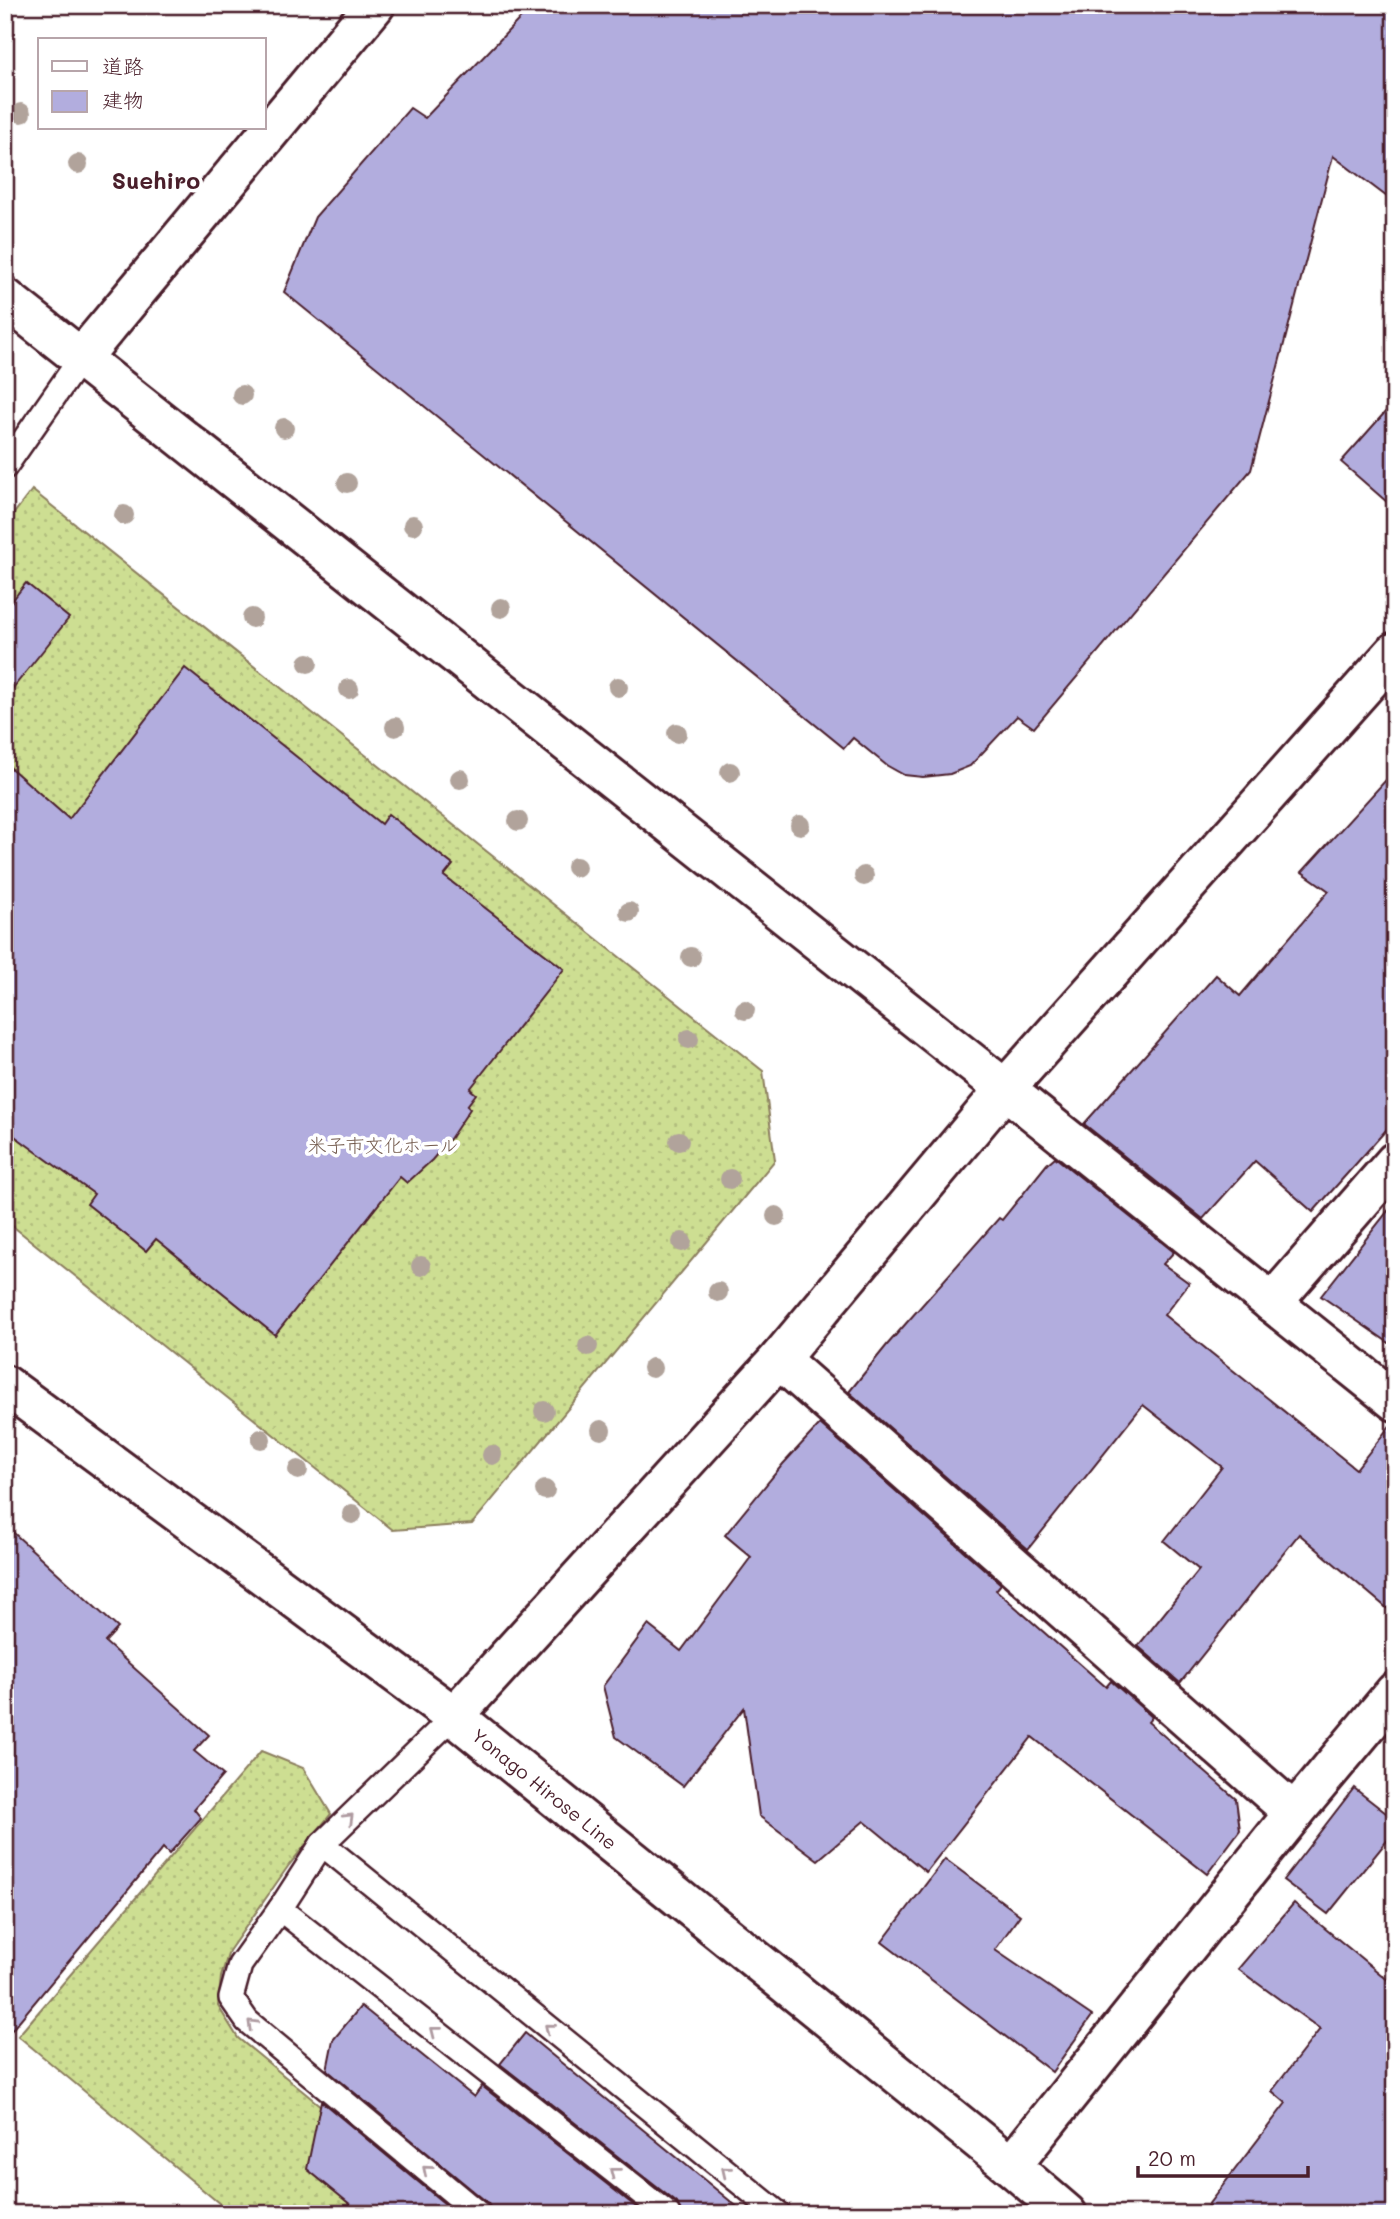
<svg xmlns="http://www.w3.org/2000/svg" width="1400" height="2219" font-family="Mali,'Klee One',sans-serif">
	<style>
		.grass { fill: url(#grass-dots); stroke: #8c7e5e; stroke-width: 2 }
		.building { fill: #b2adde; stroke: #4a1f2b; stroke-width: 2 }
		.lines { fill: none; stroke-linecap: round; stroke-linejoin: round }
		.lane-casing { stroke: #4a1f2b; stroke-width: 28 }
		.street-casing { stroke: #4a1f2b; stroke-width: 44 }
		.secondary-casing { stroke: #4a1f2b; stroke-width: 44 }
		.lane { stroke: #fff; stroke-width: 23 }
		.street { stroke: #fff; stroke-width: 38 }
		.secondary { stroke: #fff; stroke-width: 38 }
		.tree { fill: #b1a39b }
		.oneway { stroke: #ae9aa0 }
		.labels { text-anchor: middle; stroke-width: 7; stroke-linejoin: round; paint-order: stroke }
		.park-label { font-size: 19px; fill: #71584a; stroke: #fff }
		.street-label { font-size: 19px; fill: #4a1f2b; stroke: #fff }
		.quarter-label { font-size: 23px; font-weight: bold; fill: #4a1f2b; stroke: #fff }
	</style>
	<defs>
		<pattern id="grass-dots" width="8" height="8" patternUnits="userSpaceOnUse" patternTransform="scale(1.75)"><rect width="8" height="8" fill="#cdde92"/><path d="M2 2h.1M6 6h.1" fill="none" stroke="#b2be7e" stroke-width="1.8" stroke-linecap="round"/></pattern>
	</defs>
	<rect width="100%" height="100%" fill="#fff"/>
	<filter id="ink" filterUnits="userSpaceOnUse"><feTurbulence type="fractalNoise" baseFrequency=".0143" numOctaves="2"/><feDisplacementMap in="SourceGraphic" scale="14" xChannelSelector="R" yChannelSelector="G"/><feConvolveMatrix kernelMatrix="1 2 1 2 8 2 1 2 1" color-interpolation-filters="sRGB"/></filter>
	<g filter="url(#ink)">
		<g class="grass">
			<path d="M32,490L763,1071L775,1160L472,1524L393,1530L5,1220V525Z"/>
			<path d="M261,1751L303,1768L331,1814L289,1865L229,1951L221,1977L218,2006L238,2038L452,2214H232L18,2036Z"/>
		</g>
		<g class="building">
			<path d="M533,5H1395V203L1333,156L1251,470L1034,728L1017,716L970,766L950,774L923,777L904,775L886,765L853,738L844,748L284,292L315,217L410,108L425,118Z"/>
			<path d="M1395,401V509L1341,462Z"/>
			<path d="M26,583L69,618L5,698V610Z"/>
			<path d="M185,668L381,824L388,814L453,865L444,876L564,969L470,1089L476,1094L467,1106L470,1109L450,1139L432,1160L407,1183L400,1177L275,1335L156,1239L146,1251L87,1204L94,1194L5,1129V763L69,819Z"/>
			<path d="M1395,770V1120L1313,1212L1255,1161L1203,1219L1084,1124L1216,975L1240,996L1329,891L1302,872Z"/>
			<path d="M1055,1157L1174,1252L1163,1264L1189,1283L1164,1315L1356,1469L1392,1423L1395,1422V1615L1299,1534L1180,1683L1138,1646L1199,1570L1164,1541L1222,1467L1143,1405L1028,1549L849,1392L887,1345L999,1218L1002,1220L1047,1164Z"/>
			<path d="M1395,1202V1347L1321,1296Z"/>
			<path d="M820,1424L1001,1584L996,1590L1106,1687L1111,1681L1152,1717L1148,1722L1236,1799L1240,1830L1207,1874L1032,1737L926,1872L864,1821L818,1860L759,1816L744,1708L683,1786L616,1737L603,1686L648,1625L681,1651L751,1557L725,1535L783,1464Z"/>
			<path d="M5,1525L118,1628L105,1642L209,1735L194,1751L223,1775L194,1809L201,1818L169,1854L163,1848L5,2038Z"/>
			<path d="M1354,1788L1395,1820V1831L1328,1914L1283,1880Z"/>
			<path d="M945,1859L1020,1915L995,1950L1092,2016L1052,2072L882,1942Z"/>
			<path d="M1294,1903L1395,1986V2214H1201L1286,2103L1272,2091L1320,2029L1238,1969Z"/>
			<path d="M361,2006L474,2097L482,2086L645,2214H493L488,2203L327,2070L333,2040Z"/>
			<path d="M525,2033L746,2214H682L677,2203L500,2064Z"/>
			<path d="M321,2101L457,2214H362L307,2169Z"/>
		</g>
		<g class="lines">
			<g class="lane-casing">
				<g id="lane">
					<path d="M5,467L81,358"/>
					<path d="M454,1716L322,1844L280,1909L240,1965L231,1998L247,2021L479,2214"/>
					<path d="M322,1844L779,2214"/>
					<path d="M280,1909L668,2214"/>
				</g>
			</g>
			<g class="street-casing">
				<g id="street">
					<path d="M81,358L375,5"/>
					<path d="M1005,1089L1395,1401"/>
					<path d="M1272,1303L1395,1162"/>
					<path d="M779,1359L1294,1813"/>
					<path d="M1011,2166L1294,1813L1395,1692"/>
				</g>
			</g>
			<g class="secondary-casing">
				<g id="secondary">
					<path d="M5,298L1005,1089L779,1359L454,1716"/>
					<path d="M1005,1089L1395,652"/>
					<path id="s1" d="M5,1385L454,1716L1011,2166L1067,2214"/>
				</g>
			</g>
			<use href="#lane" class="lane"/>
			<use href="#street" class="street"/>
			<use href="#secondary" class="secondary"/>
		</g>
		<g class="tree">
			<circle cx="21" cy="113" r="10"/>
			<circle cx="78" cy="164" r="10"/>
			<circle cx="242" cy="395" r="10"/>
			<circle cx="284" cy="428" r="10"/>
			<circle cx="347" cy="483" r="10"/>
			<circle cx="124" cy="515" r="10"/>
			<circle cx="413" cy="525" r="10"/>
			<circle cx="501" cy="608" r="10"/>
			<circle cx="252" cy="618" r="10"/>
			<circle cx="308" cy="663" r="10"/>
			<circle cx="618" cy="687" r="10"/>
			<circle cx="349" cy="689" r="10"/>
			<circle cx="395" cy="727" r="10"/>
			<circle cx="677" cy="733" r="10"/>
			<circle cx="730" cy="772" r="10"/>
			<circle cx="460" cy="779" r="10"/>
			<circle cx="518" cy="821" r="10"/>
			<circle cx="800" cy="825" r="10"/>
			<circle cx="576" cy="867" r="10"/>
			<circle cx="864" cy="876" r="10"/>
			<circle cx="629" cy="912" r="10"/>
			<circle cx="691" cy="957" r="10"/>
			<circle cx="745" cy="1010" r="10"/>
			<circle cx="689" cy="1039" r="10"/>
			<circle cx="679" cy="1141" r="10"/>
			<circle cx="730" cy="1179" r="10"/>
			<circle cx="776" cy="1216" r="10"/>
			<circle cx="682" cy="1242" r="10"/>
			<circle cx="421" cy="1266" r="10"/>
			<circle cx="718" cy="1292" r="10"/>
			<circle cx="588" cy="1346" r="10"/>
			<circle cx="652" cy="1368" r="10"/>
			<circle cx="544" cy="1411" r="10"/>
			<circle cx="601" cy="1430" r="10"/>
			<circle cx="261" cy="1439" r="10"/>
			<circle cx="492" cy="1455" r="10"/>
			<circle cx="298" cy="1470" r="10"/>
			<circle cx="545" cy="1490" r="10"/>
			<circle cx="352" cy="1514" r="10"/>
		</g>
		<defs><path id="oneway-chevron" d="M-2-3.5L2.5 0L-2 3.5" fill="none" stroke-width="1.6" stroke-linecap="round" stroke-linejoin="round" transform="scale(1.75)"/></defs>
		<g class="oneway">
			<use href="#oneway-chevron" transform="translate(349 1818) rotate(-44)"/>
			<use href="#oneway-chevron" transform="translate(252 2024) rotate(-136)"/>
			<use href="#oneway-chevron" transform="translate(549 2028) rotate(-141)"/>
			<use href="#oneway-chevron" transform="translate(435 2031) rotate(-142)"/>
			<use href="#oneway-chevron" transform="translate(427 2170) rotate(-140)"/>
			<use href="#oneway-chevron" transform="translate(726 2171) rotate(-141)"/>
			<use href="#oneway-chevron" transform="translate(614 2172) rotate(-142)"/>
		</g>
	</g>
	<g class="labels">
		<g class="park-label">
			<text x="383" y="1152">米子市文化ホール</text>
		</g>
		<g class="street-label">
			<text dy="7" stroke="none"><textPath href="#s1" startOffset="674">Yonago Hirose Line</textPath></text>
		</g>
		<g class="quarter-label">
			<text x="156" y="189">Suehiro</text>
		</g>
	</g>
	<rect width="1400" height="2219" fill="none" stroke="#fff" stroke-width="28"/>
	<rect x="14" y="14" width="1372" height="2191" fill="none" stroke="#4a1f2b" stroke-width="2.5" filter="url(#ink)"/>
	<rect x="38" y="38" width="228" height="91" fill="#ffffff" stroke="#b7a5aa" stroke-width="2"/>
	<rect x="52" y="61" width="35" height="10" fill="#ffffff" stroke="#b7a5aa" stroke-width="2"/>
	<text x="102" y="74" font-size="21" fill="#4a1f2b">道路</text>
	<rect x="52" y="91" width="35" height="21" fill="#b2adde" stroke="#b7a5aa" stroke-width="2"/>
	<text x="102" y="108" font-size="21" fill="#4a1f2b">建物</text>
	<path d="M1138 2166v10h170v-10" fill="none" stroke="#4a1f2b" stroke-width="3.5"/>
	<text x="1148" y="2166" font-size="21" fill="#4a1f2b" stroke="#ffffff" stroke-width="5" paint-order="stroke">20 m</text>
</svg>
